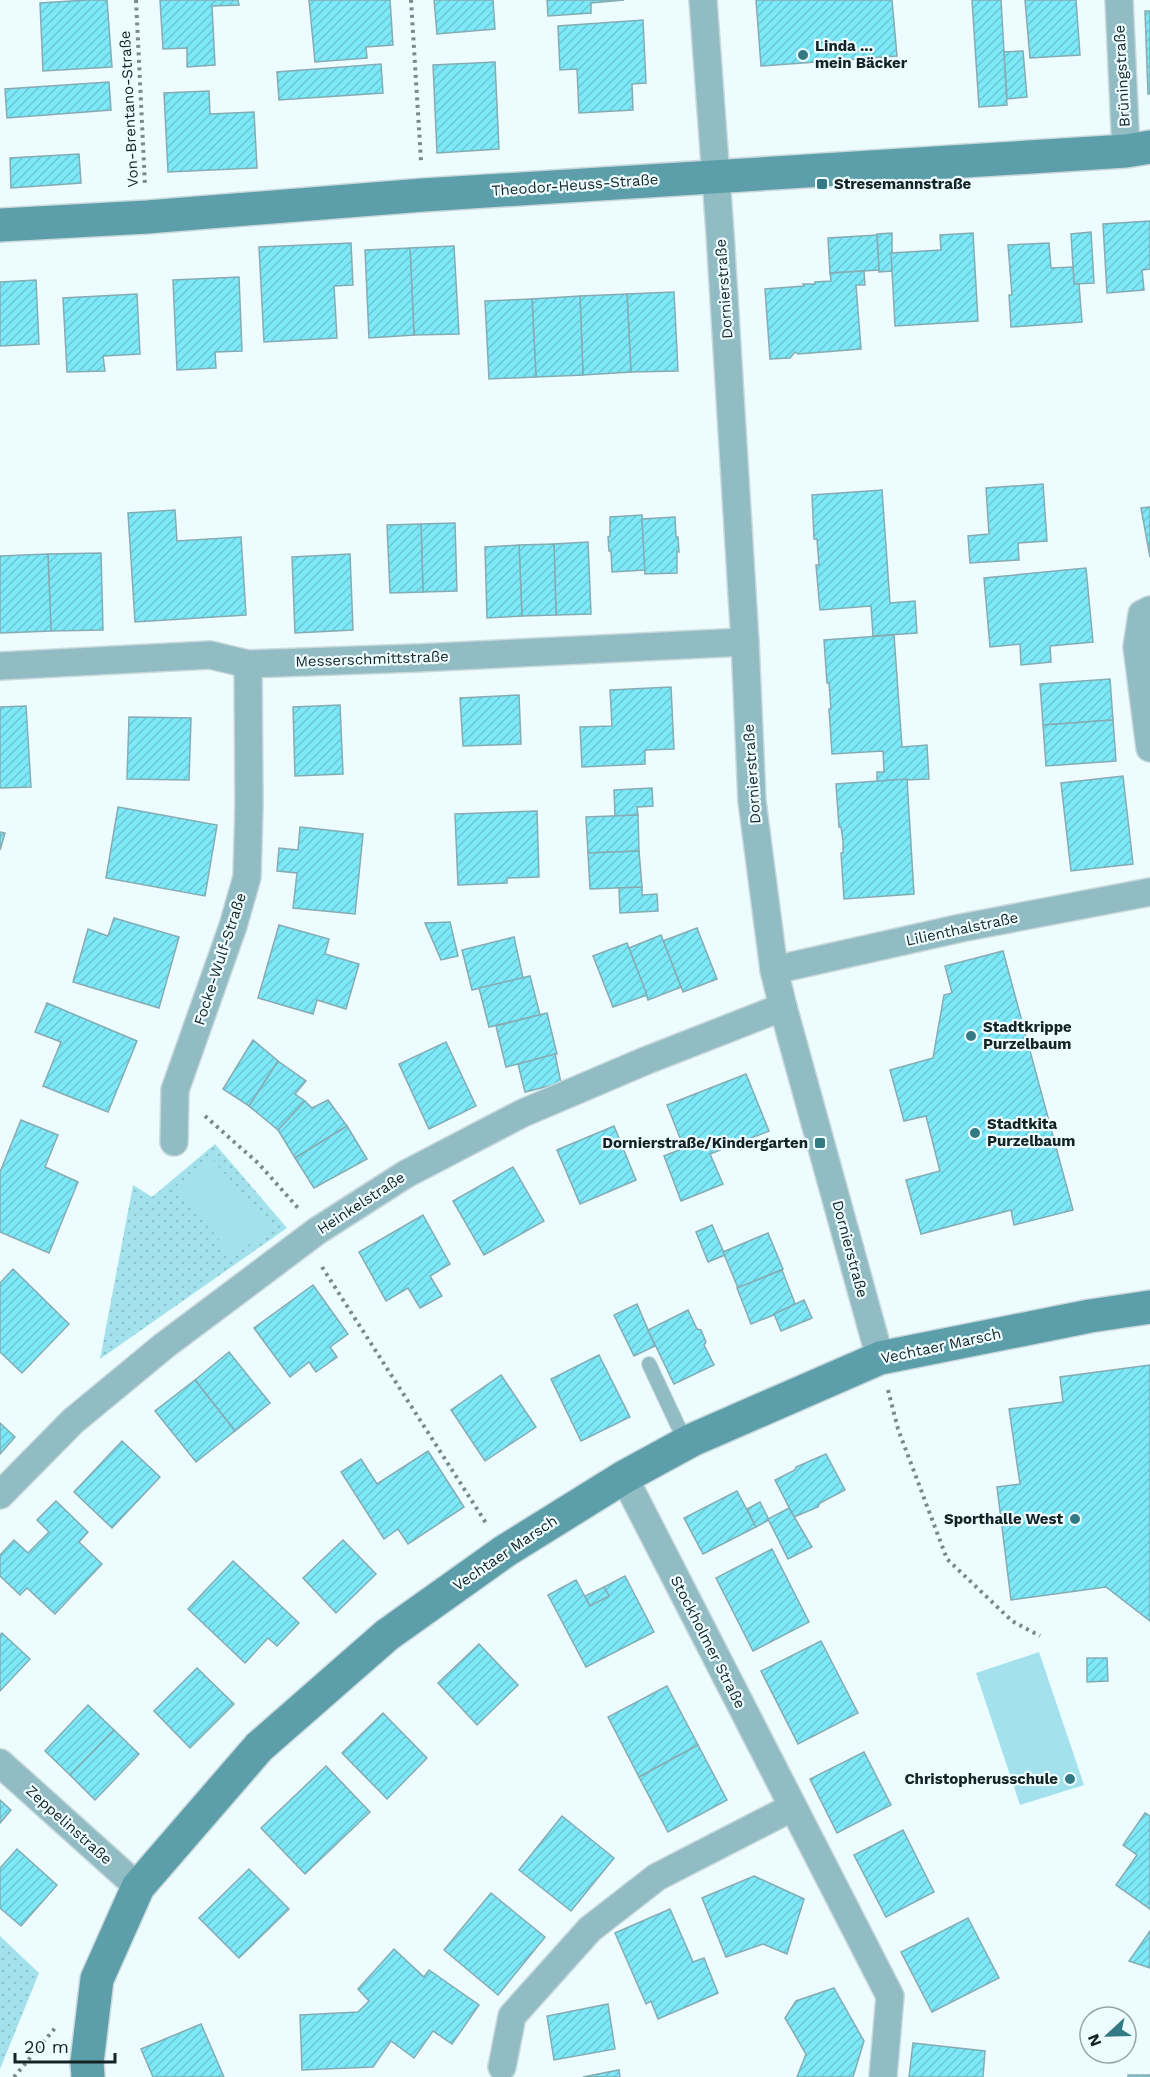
<svg xmlns="http://www.w3.org/2000/svg" width="1150" height="2077" font-family="'Work Sans',sans-serif">
	<style>
		.grass { fill: url(#grass-dots) }
		.garden { fill: #a3e2ec }
		.building { fill: url(#building-hatch); stroke: #85acb2; stroke-width: 1.5 }
		.lines { fill: none; stroke-linecap: round; stroke-linejoin: round }
		.lane-casing { stroke: #c9d9dc; stroke-width: 16 }
		.street-casing { stroke: #c9d9dc; stroke-width: 30 }
		.secondary-casing { stroke: #c9d9dc; stroke-width: 36 }
		.path { stroke: #7a8a8c; stroke-width: 4; stroke-dasharray: 3 4.5; stroke-linecap: butt }
		.lane { stroke: #92bcc3; stroke-width: 14 }
		.street { stroke: #92bcc3; stroke-width: 27 }
		.secondary { stroke: #5c9ea9; stroke-width: 33 }
		.poi-dot { fill: #337a84; stroke: #ecfcff; stroke-width: 2 }
		.labels { text-anchor: middle; stroke-width: 4.5; stroke-linejoin: round; paint-order: stroke }
		.poi-label { font-size: 15px; font-weight: bold; fill: #142426; stroke: #ecfcff; text-anchor: start }
		.street-label { font-size: 15px; fill: #142426; stroke: #ecfcff }
	</style>
	<defs>
		<pattern id="grass-dots" width="8" height="8" patternUnits="userSpaceOnUse" patternTransform="scale(1.5)"><rect width="8" height="8" fill="#a3e2ec"/><path d="M2 2h.1M6 6h.1" fill="none" stroke="#8bc2ca" stroke-width="1.8" stroke-linecap="round"/></pattern>
		<pattern id="building-hatch" width="6" height="6" patternUnits="userSpaceOnUse" patternTransform="scale(1.5)"><rect width="6" height="6" fill="#7de8f8"/><path d="M-1 1l2-2M0 6l6-6M5 7l2-2" fill="none" stroke="#6bc7d4"/></pattern>
	</defs>
	<rect width="100%" height="100%" fill="#ecfcff"/>
	<g class="grass">
		<path d="M215,1144L287,1228L100,1359L133,1185L152,1197Z"/>
		<path d="M0,1936L39,1973L0,2069Z"/>
	</g>
	<g class="garden">
		<path d="M212,1159L272,1228L233,1256L175,1187Z"/>
		<path d="M1039,1652L1084,1785L1020,1805L976,1673Z"/>
	</g>
	<g class="building">
		<path d="M87,0H107L112,67L43,71L40,3Z"/>
		<path d="M160,0H238L239,5L212,6L215,65L187,67V48L163,49Z"/>
		<path d="M309,0H390L393,45L366,47L367,58L315,62Z"/>
		<path d="M434,0H493L495,29L437,34Z"/>
		<path d="M547,0H624L591,3V13L548,16Z"/>
		<path d="M756,0H892L897,56L761,66Z"/>
		<path d="M972,0H1001L1007,105L979,107Z"/>
		<path d="M1025,0H1076L1080,55L1030,58Z"/>
		<path d="M1145,11H1150V94H1148Z"/>
		<path d="M643,20L646,83L632,84L633,110L579,113L577,69L560,70L558,26Z"/>
		<path d="M1023,51L1027,97L1007,99L1004,52Z"/>
		<path d="M495,62L499,149L437,153L433,65Z"/>
		<path d="M381,64L383,93L279,100L277,72Z"/>
		<path d="M109,82L111,110L7,118L5,89Z"/>
		<path d="M209,91L210,114L254,112L257,168L168,172L164,93Z"/>
		<path d="M79,154L81,183L11,188L10,158Z"/>
		<path d="M1150,221V269L1142,270L1144,290L1107,293L1103,224Z"/>
		<path d="M1091,232L1094,283L1074,284L1071,234Z"/>
		<path d="M892,233V271L879,272L877,234Z"/>
		<path d="M973,233L978,321L895,326L891,253L941,250L940,235Z"/>
		<path d="M877,235L879,270L830,273L828,238Z"/>
		<path d="M351,243L353,285L334,286L337,338L264,342L259,247Z"/>
		<path d="M1049,243L1051,268L1073,267L1074,284H1079L1082,322L1011,327L1009,295H1012L1008,245Z"/>
		<path d="M454,246L459,334L414,335L410,248Z"/>
		<path d="M410,248L414,335L369,338L365,250Z"/>
		<path d="M864,271L865,285H856L861,349L798,354L795,352L790,358L770,359L765,289L804,286L803,284H815V282L831,281L830,273Z"/>
		<path d="M239,277L242,351L215,352L216,368L177,370L173,280Z"/>
		<path d="M36,280L39,344L0,346V282Z"/>
		<path d="M674,292L678,371L631,372L627,294Z"/>
		<path d="M137,294L140,354L103,356L105,371L67,372L63,298Z"/>
		<path d="M627,294L631,372L583,375L580,296Z"/>
		<path d="M580,296L583,375L536,377L532,299Z"/>
		<path d="M532,299L536,377L489,379L485,301Z"/>
		<path d="M1043,484L1047,541L1018,543L1019,560L970,563L968,536L989,534L986,488Z"/>
		<path d="M882,490L890,603L915,601L917,633L873,636L871,606L820,610L816,565H819L817,539H814L812,495Z"/>
		<path d="M1150,507V557L1141,508Z"/>
		<path d="M175,510L177,541L241,537L246,615L135,622L128,513Z"/>
		<path d="M642,515L645,570L612,572L611,551H609L608,537L610,536V517Z"/>
		<path d="M675,517L676,537H678L679,552L677,551V573L645,574L642,519Z"/>
		<path d="M455,523L457,591L423,592L421,524Z"/>
		<path d="M421,524L423,592L390,593L387,525Z"/>
		<path d="M588,542L591,614L556,615L554,544Z"/>
		<path d="M554,544L556,615L522,616L519,545Z"/>
		<path d="M519,545L522,616L487,618L485,547Z"/>
		<path d="M101,553L103,630L51,631L48,554Z"/>
		<path d="M48,554L51,631L0,633V556Z"/>
		<path d="M350,554L353,630L295,633L292,557Z"/>
		<path d="M1086,568L1093,642L1050,646L1051,662L1021,665L1020,644L990,647L984,578Z"/>
		<path d="M894,635L902,747L927,745L929,779L877,781V772H884L883,751L832,754L829,709H831L829,683H827L824,640Z"/>
		<path d="M1110,679L1113,720L1043,725L1040,684Z"/>
		<path d="M671,687L674,749L645,750V764L582,767L580,727L612,726L610,690Z"/>
		<path d="M519,695L521,744L463,746L460,698Z"/>
		<path d="M340,705L343,774L295,776L293,707Z"/>
		<path d="M26,706L31,787L0,788V707Z"/>
		<path d="M129,717L191,718L189,780L127,779Z"/>
		<path d="M1113,720L1116,761L1046,766L1043,725Z"/>
		<path d="M1123,776L1133,864L1071,871L1061,783Z"/>
		<path d="M907,779L914,894L844,899L841,853H843V841L841,827H839L836,784Z"/>
		<path d="M652,788L653,806L637,807L638,815L615,816L614,790Z"/>
		<path d="M118,807L217,825L205,896L106,878Z"/>
		<path d="M537,811L539,877L507,878V883L458,885L455,814Z"/>
		<path d="M638,815L639,851L588,853L586,817Z"/>
		<path d="M300,827L363,834L355,914L293,908L297,873L277,871L279,848L298,850Z"/>
		<path d="M0,832L5,833L0,850Z"/>
		<path d="M639,851L642,887L590,889L588,853Z"/>
		<path d="M642,887V895L657,894L658,911L620,913L619,888Z"/>
		<path d="M114,918L179,937L159,1008L73,982L88,929L108,936Z"/>
		<path d="M450,922L458,956L441,960L425,923Z"/>
		<path d="M279,925L329,939L325,954L359,964L346,1009L317,1000L313,1014L258,998Z"/>
		<path d="M697,928L717,979L683,992L663,941Z"/>
		<path d="M661,935L681,987L648,1000L629,948Z"/>
		<path d="M514,937L523,978L472,990L462,950Z"/>
		<path d="M627,943L647,995L613,1007L593,956Z"/>
		<path d="M1003,951L1073,1210L1014,1225L1011,1210L921,1234L906,1180L940,1171L926,1116L904,1121L890,1070L933,1058L944,995L952,993L945,966Z"/>
		<path d="M530,976L540,1015L489,1027L479,988Z"/>
		<path d="M47,1003L137,1041L108,1112L43,1086L61,1042L35,1032Z"/>
		<path d="M547,1013L557,1054L506,1067L496,1026Z"/>
		<path d="M253,1040L278,1061L249,1106L223,1089Z"/>
		<path d="M446,1042L476,1106L429,1129L399,1064Z"/>
		<path d="M555,1054L561,1083L525,1092L518,1064Z"/>
		<path d="M278,1061L306,1081L295,1094L305,1101L278,1130L249,1106Z"/>
		<path d="M746,1074L769,1131L710,1154L723,1184L681,1201L664,1156L684,1148L667,1105Z"/>
		<path d="M328,1100L347,1126L295,1158L278,1130L305,1101L312,1108Z"/>
		<path d="M21,1120L58,1135L45,1167L78,1182L49,1253L0,1232V1172Z"/>
		<path d="M347,1126L367,1159L314,1188L295,1158Z"/>
		<path d="M614,1126L636,1180L580,1204L557,1150Z"/>
		<path d="M513,1167L544,1221L484,1255L453,1201Z"/>
		<path d="M423,1215L450,1264L430,1276L442,1296L420,1308L408,1288L386,1301L359,1252Z"/>
		<path d="M712,1225L725,1255L708,1262L696,1232Z"/>
		<path d="M768,1233L783,1269L738,1288L723,1252Z"/>
		<path d="M13,1269L69,1324L22,1373L0,1352V1283Z"/>
		<path d="M782,1270L796,1306L751,1324L737,1288Z"/>
		<path d="M313,1285L348,1334L330,1347L337,1357L316,1372L309,1362L290,1377L254,1328Z"/>
		<path d="M804,1300L812,1318L781,1331L774,1314Z"/>
		<path d="M637,1304L655,1346L634,1356L614,1315Z"/>
		<path d="M688,1310L697,1329L701,1330L706,1342L704,1345L714,1365L674,1384L648,1330Z"/>
		<path d="M229,1352L270,1403L235,1431L195,1380Z"/>
		<path d="M599,1355L630,1417L581,1441L551,1379Z"/>
		<path d="M1150,1365V1621L1106,1587L1011,1600L997,1487L1020,1484L1009,1409L1063,1402L1060,1377Z"/>
		<path d="M501,1375L536,1427L485,1461L451,1410Z"/>
		<path d="M195,1380L235,1431L196,1462L155,1411Z"/>
		<path d="M0,1423L15,1437L0,1454Z"/>
		<path d="M122,1441L160,1477L112,1528L74,1492Z"/>
		<path d="M428,1451L464,1507L408,1544L398,1529L384,1539L341,1472L361,1459L377,1484Z"/>
		<path d="M826,1454L845,1490L820,1503L818,1507L794,1517L775,1480L795,1470L796,1467Z"/>
		<path d="M737,1491L756,1527L703,1554L684,1518Z"/>
		<path d="M56,1501L88,1532L79,1542L102,1564L55,1614L27,1588L20,1595L0,1576V1555L14,1540L28,1553L49,1532L37,1520Z"/>
		<path d="M760,1502L769,1520L756,1527L747,1509Z"/>
		<path d="M789,1508L812,1547L788,1559L768,1519Z"/>
		<path d="M343,1540L376,1574L336,1613L303,1578Z"/>
		<path d="M772,1549L809,1622L753,1651L716,1578Z"/>
		<path d="M233,1561L299,1623L277,1646L268,1638L245,1663L188,1609Z"/>
		<path d="M625,1576L654,1632L586,1667L548,1595L576,1580L590,1606L609,1596L604,1587Z"/>
		<path d="M604,1587L609,1596L590,1606L585,1596Z"/>
		<path d="M2,1633L30,1659L0,1691V1635Z"/>
		<path d="M821,1641L858,1713L798,1744L761,1671Z"/>
		<path d="M479,1644L518,1685L477,1725L438,1683Z"/>
		<path d="M1087,1658H1107L1108,1681L1087,1682Z"/>
		<path d="M197,1668L234,1704L190,1748L154,1711Z"/>
		<path d="M667,1686L698,1745L639,1777L608,1717Z"/>
		<path d="M88,1705L114,1730L70,1775L45,1751Z"/>
		<path d="M383,1713L427,1758L387,1799L342,1753Z"/>
		<path d="M114,1730L139,1754L95,1800L70,1775Z"/>
		<path d="M698,1745L727,1800L668,1832L639,1777Z"/>
		<path d="M864,1752L891,1805L837,1833L810,1779Z"/>
		<path d="M326,1766L370,1812L305,1874L261,1828Z"/>
		<path d="M0,1800L11,1810L0,1823Z"/>
		<path d="M1145,1813L1150,1816V1909L1116,1885L1137,1855L1123,1845Z"/>
		<path d="M562,1816L614,1858L571,1911L519,1870Z"/>
		<path d="M903,1830L934,1892L886,1917L854,1855Z"/>
		<path d="M17,1849L57,1885L21,1926L0,1908V1868Z"/>
		<path d="M249,1869L289,1909L239,1958L199,1918Z"/>
		<path d="M754,1876L804,1899L787,1954L763,1944L726,1957L702,1898Z"/>
		<path d="M491,1893L545,1937L498,1995L444,1950Z"/>
		<path d="M670,1909L693,1962L704,1958L718,1993L658,2019L651,2001L646,2004L615,1933Z"/>
		<path d="M968,1918L999,1978L932,2012L901,1952Z"/>
		<path d="M1150,1931V1968L1129,1961Z"/>
		<path d="M394,1949L424,1977L429,1970L479,2005L452,2044L433,2031L414,2058L391,2041L373,2067L302,2070L300,2015L358,2012L369,2001L358,1989Z"/>
		<path d="M834,1988L864,2041L853,2077H797L806,2054L785,2018L796,2001Z"/>
		<path d="M608,2004L615,2049L554,2060L547,2016Z"/>
		<path d="M201,2024L224,2077H153L141,2049Z"/>
		<path d="M913,2043L985,2051L983,2077H909Z"/>
		<path d="M619,2070L620,2077H583Z"/>
		<rect x="1128" y="2075" width="22" height="2"/>
	</g>
	<g class="lines">
		<g class="lane-casing">
			<path id="lane" d="M649,1364L686,1443"/>
		</g>
		<g class="street-casing">
			<g id="street">
				<path d="M703,0L720,233L745,642L752,801L774,970L783,1007L880,1358"/>
				<path d="M1119,0L1126,151"/>
				<path d="M1150,610L1142,614L1137,647L1150,748"/>
				<path d="M0,666L210,655L248,664L417,658L745,642"/>
				<path d="M774,970L961,928L1150,892"/>
				<path d="M174,1142L175,1090L233,926L247,877L249,805L248,664"/>
				<path d="M624,1477L890,1996L883,2077"/>
				<path d="M0,1495L73,1421L165,1345L317,1231L406,1174L523,1113L645,1061L783,1007"/>
				<path d="M0,1763L138,1887"/>
				<path d="M502,2067L512,2016L590,1929L657,1877L793,1807"/>
			</g>
		</g>
		<g class="secondary-casing">
			<g id="secondary">
				<path d="M0,225L147,217L423,195L1126,151L1150,147"/>
				<path d="M88,2077L87,2062L97,1979L138,1887L259,1747L387,1635L505,1551L624,1477L692,1440L880,1358L1090,1316L1150,1307"/>
			</g>
		</g>
		<g class="path">
			<path d="M136,0L145,185"/>
			<path d="M411,0L421,161"/>
			<path d="M205,1116L259,1164L298,1208"/>
			<path d="M322,1267L486,1523"/>
			<path d="M888,1390L898,1429L947,1559L1012,1621L1040,1636"/>
			<path d="M14,2077L56,2027"/>
		</g>
		<use href="#lane" class="lane"/>
		<use href="#street" class="street"/>
		<use href="#secondary" class="secondary"/>
	</g>
	<g class="poi-dot">
		<circle cx="803" cy="55" r="6"/>
		<rect x="816" y="178" width="12" height="12" rx="3"/>
		<circle cx="971" cy="1036" r="6"/>
		<circle cx="975" cy="1133" r="6"/>
		<rect x="814" y="1137" width="12" height="12" rx="3"/>
		<circle cx="1075" cy="1519" r="6"/>
		<circle cx="1070" cy="1779" r="6"/>
	</g>
	<g class="labels">
		<g class="poi-label">
			<text x="815" y="51">Linda ...<tspan x="815" dy="17">mein Bäcker</tspan></text>
			<text x="834" y="189">Stresemannstraße</text>
			<text x="983" y="1032">Stadtkrippe<tspan x="983" dy="17">Purzelbaum</tspan></text>
			<text x="987" y="1129">Stadtkita<tspan x="987" dy="17">Purzelbaum</tspan></text>
			<text x="808" y="1148" text-anchor="end">Dornierstraße/Kindergarten</text>
			<text x="1063" y="1524" text-anchor="end">Sporthalle West</text>
			<text x="1058" y="1784" text-anchor="end">Christopherusschule</text>
		</g>
		<g class="street-label">
			<text transform="translate(1122 76) rotate(-93)" y="5">Brüningstraße</text>
			<text transform="translate(129 109) rotate(-93)" y="5">Von-Brentano-Straße</text>
			<text transform="translate(575 185) rotate(-4)" y="5">Theodor-Heuss-Straße</text>
			<text transform="translate(724 289) rotate(-94)" y="5">Dornierstraße</text>
			<text transform="translate(372 659) rotate(-2)" y="5">Messerschmittstraße</text>
			<text transform="translate(752 774) rotate(-94)" y="5">Dornierstraße</text>
			<text transform="translate(962 929) rotate(-12)" y="5">Lilienthalstraße</text>
			<text transform="translate(220 959) rotate(-72)" y="5">Focke-Wulf-Straße</text>
			<text transform="translate(361 1203) rotate(-33)" y="5">Heinkelstraße</text>
			<text transform="translate(850 1249) rotate(75)" y="5">Dornierstraße</text>
			<text transform="translate(941 1346) rotate(-12)" y="5">Vechtaer Marsch</text>
			<text transform="translate(505 1553) rotate(-34)" y="5">Vechtaer Marsch</text>
			<text transform="translate(708 1642) rotate(63)" y="5">Stockholmer Straße</text>
			<text transform="translate(69 1825) rotate(42)" y="5">Zeppelinstraße</text>
		</g>
	</g>
	<g transform="translate(1108 2035) rotate(248)"><circle r="28" fill="#ecfcff" stroke="#96a6a8" stroke-width="1.5"/>
	<path d="M0-4.5L10 22L0 15L-10 22Z" fill="#337a84"/>
	<text y="-9" font-size="16" font-weight="bold" text-anchor="middle" fill="#142426">N</text>
	</g>
	<path d="M15 2053v9h100v-9" fill="none" stroke="#142426" stroke-width="3"/>
	<text x="24" y="2053" font-size="18" fill="#142426" stroke="#ecfcff" stroke-width="4.5" paint-order="stroke">20 m</text>
</svg>
